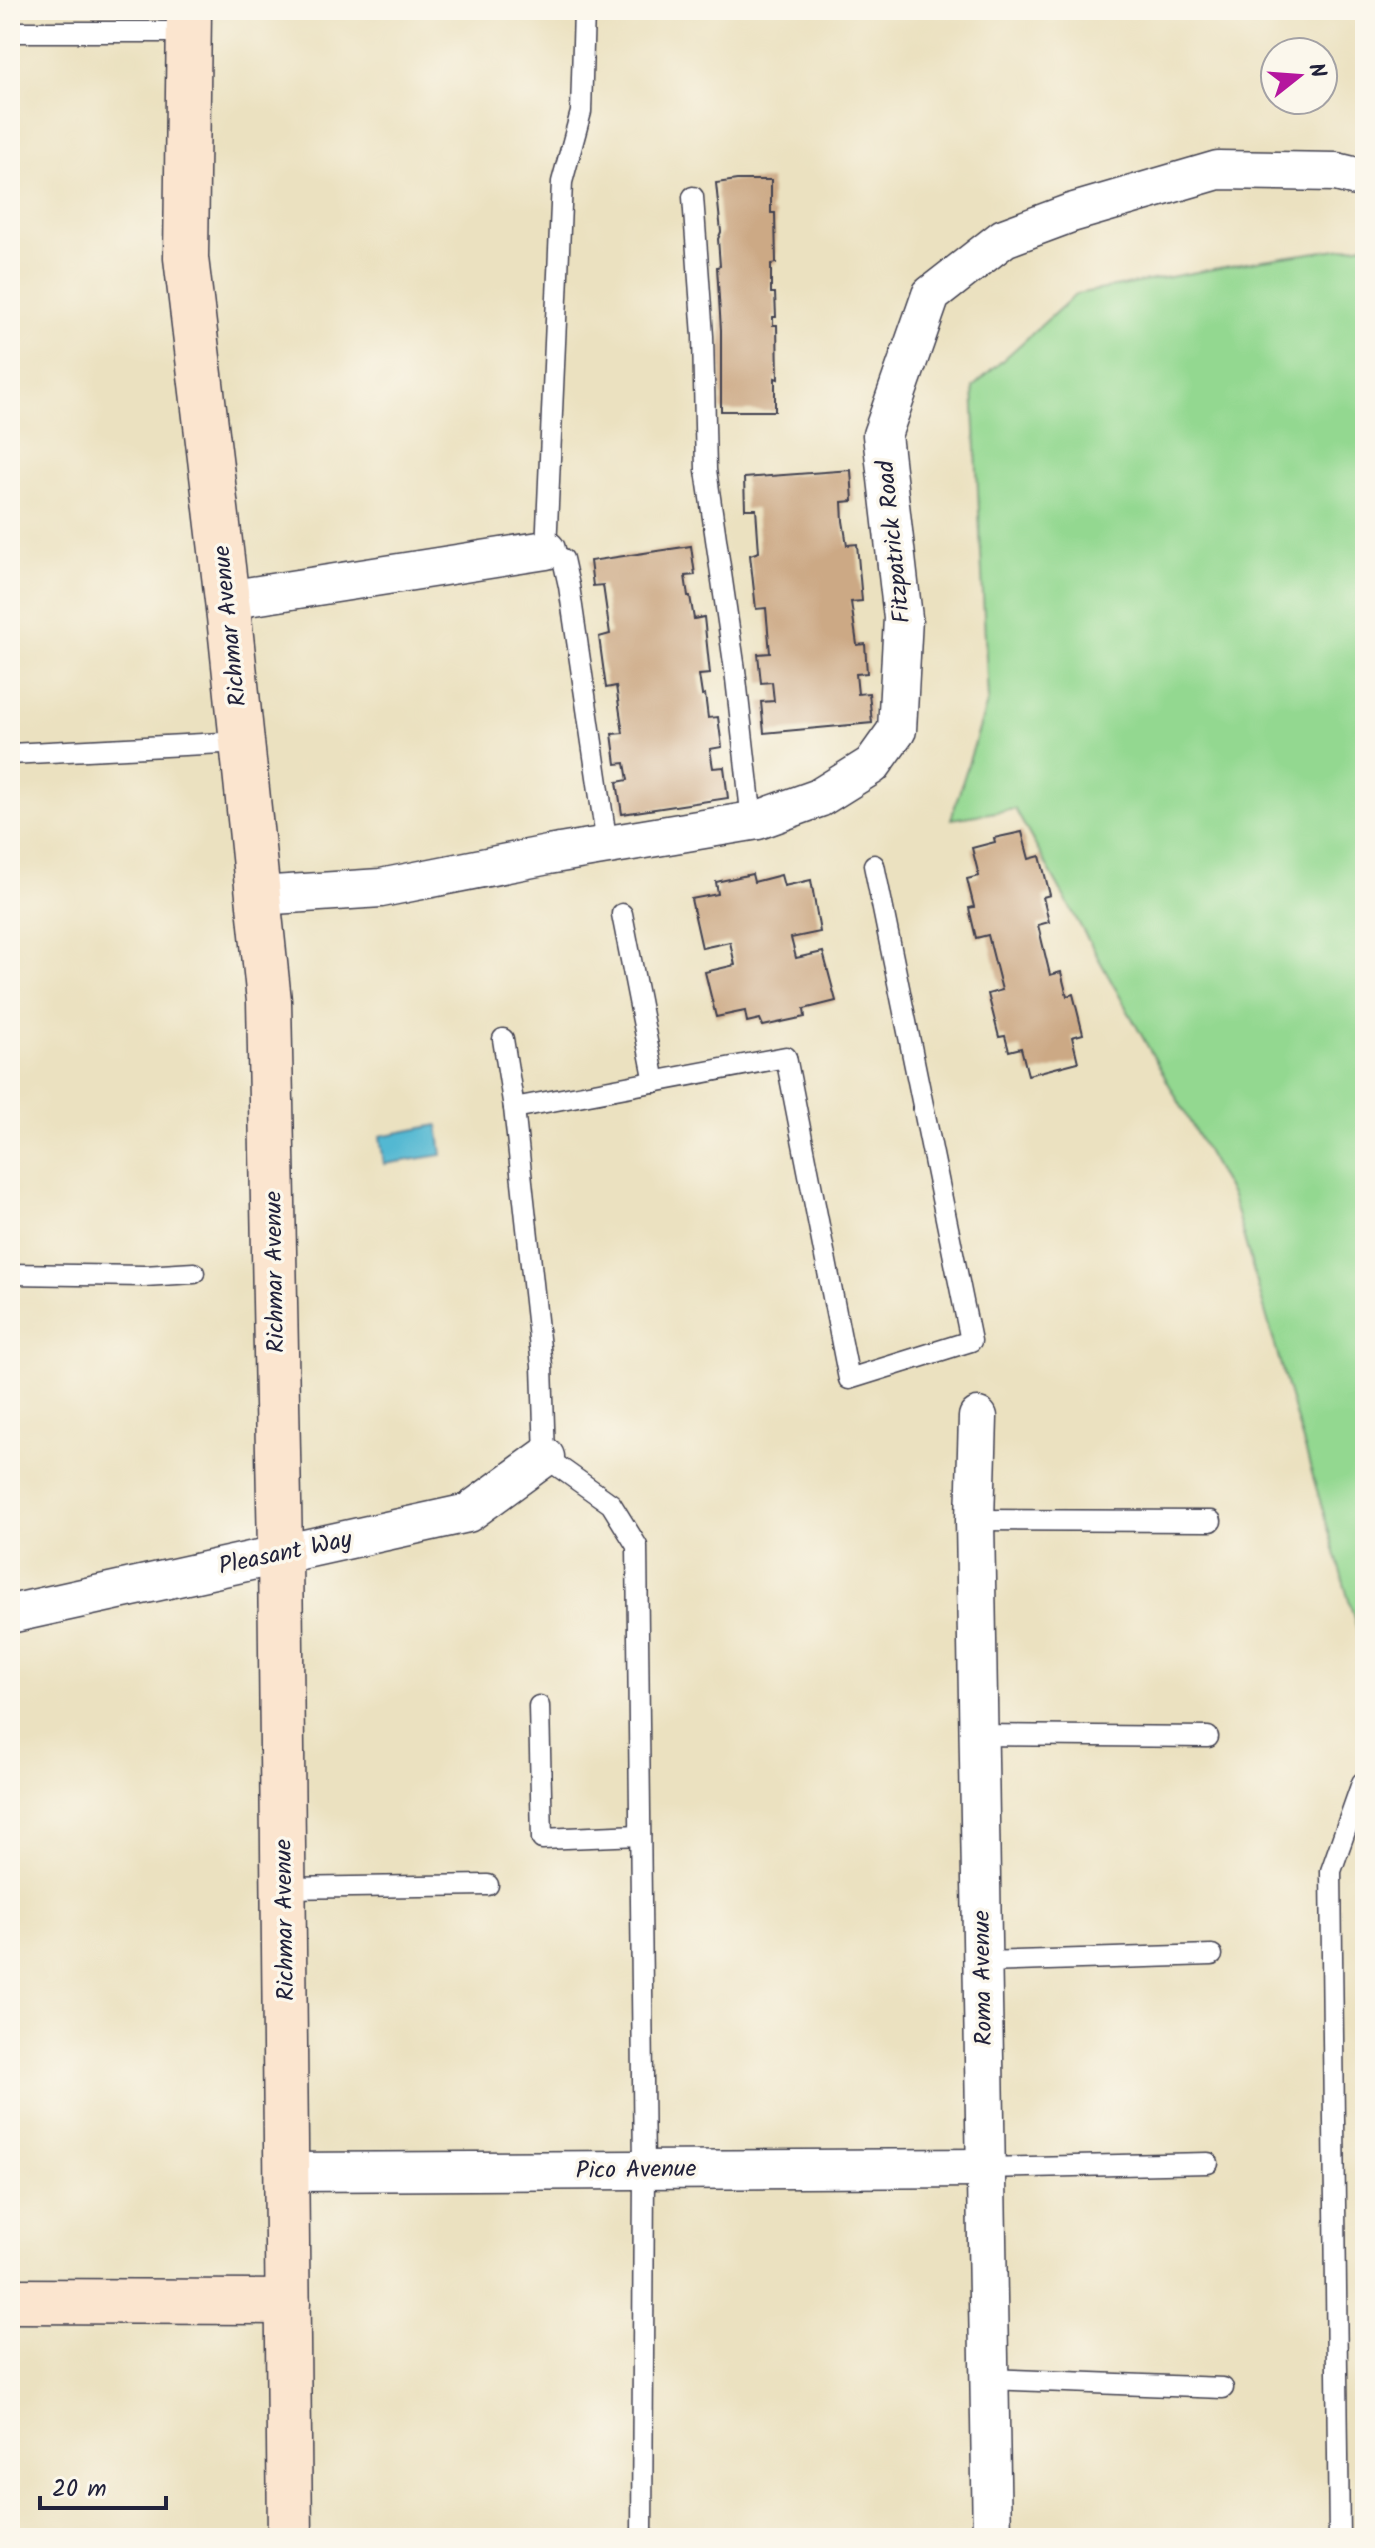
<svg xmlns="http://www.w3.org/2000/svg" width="1375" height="2548" font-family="Kalam,sans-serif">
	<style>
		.green { fill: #93d890; stroke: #5a7d66; stroke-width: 2 }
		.water { fill: #53b8d2; stroke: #3a6d86; stroke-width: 2 }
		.building { fill: #cca985 }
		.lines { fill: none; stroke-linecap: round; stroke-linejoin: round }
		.lane-casing { stroke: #403f4f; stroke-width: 23 }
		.street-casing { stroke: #403f4f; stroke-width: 41 }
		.secondary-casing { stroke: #403f4f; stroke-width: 47 }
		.lane { stroke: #fff; stroke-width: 20 }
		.street { stroke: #fff; stroke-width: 38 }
		.secondary { stroke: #fbe5cf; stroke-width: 44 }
		.labels { text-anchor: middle; stroke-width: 7; stroke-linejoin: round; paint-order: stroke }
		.street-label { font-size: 24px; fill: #22223b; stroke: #fbf7ec }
	</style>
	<rect width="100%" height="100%" fill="#fbf7ec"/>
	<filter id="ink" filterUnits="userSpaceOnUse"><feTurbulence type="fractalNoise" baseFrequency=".0125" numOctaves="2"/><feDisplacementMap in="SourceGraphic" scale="16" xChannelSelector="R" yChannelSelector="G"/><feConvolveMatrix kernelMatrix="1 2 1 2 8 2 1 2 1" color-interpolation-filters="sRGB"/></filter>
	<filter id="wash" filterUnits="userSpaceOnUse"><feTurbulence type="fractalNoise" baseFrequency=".006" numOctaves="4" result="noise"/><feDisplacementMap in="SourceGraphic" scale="32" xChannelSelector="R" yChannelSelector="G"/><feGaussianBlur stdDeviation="1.8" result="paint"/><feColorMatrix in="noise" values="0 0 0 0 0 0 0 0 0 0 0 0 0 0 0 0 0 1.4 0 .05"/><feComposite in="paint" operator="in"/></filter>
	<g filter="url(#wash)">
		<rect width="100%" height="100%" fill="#ebe1c0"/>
		<path class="green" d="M1365,245V1656L1232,1197L1015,809L951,819L988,700L973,387L1076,294L1263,260Z"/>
		<path class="water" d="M438,1125L442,1155L384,1164L380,1136Z"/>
		<g id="blocks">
			<g class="building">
				<path d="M737,180H771V213H775L776,263L771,264V293H775L776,317H773V325H777L778,379L775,378V411H721V330L717,267L720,266L718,239L721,232L716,183Z"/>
				<path d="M851,470L853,501L842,502L843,521L847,545L857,544L862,601L851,602L857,645L865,644L867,673L856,674L858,694L869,693L872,723L764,733L761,702L774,701L772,682L761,683L758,654L770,653L766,608L756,609L750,555L759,552L756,509H745L744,478Z"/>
				<path d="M691,546L695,575L685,576L688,596H690L694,619L704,617L710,674L699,675L702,695L705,694L708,718L718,717L722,747L710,749L713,768L724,767L728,798L622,814L617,782L628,780L625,763L616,764L612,734L623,733L616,686L606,688L599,637L610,634L603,585L593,586L590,561Z"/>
				<path d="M1022,832L1029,859L1040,856L1050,895L1043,897L1049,922L1038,925L1050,975L1061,972L1067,996L1073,994L1083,1034L1072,1037L1078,1062L1028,1075L1021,1048L1009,1051L1005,1036L999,1037L988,994L1002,990L988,935L976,938L969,908L974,907L967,879L979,876L972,848L995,842L994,838Z"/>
				<path d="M752,874L754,882L781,875L784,886L811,880L820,932L791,938L796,958L823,952L836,1001L804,1009L805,1017L763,1026L760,1019L747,1022L745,1011L716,1017L705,972L735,965L730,942L702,948L691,899L718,894L716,882Z"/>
			</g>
		</g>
	</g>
	<g filter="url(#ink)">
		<use href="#blocks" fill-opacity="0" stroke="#403f4f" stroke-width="2"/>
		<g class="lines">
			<g class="lane-casing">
				<g id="lane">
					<path d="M584,10L581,112L562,182L546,550L563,559L569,586L607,845"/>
					<path d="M10,32H189"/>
					<path d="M693,197L703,336L706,470L735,670L752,821"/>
					<path d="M10,754L242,742"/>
					<path d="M622,914L655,1082"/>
					<path d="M503,1039L514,1108L786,1057L849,1379L971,1341L874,865"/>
					<path d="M514,1108L542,1366L545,1457L611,1504L637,1546L644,2169L642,2538"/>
					<path d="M10,1274L144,1276L194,1273"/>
					<path d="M975,1520L1211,1521"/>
					<path d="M539,1706L542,1839L640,1835"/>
					<path d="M978,1735L1208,1737"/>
					<path d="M284,1888L488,1885"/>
					<path d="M982,1962L1212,1955"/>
					<path d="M986,2168L1208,2163"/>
					<path d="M989,2379L1223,2388"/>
					<path d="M1339,2538L1331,1871L1362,1783L1365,1782"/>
				</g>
			</g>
			<g class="street-casing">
				<g id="street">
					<path d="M227,600L546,550"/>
					<path d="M258,896L381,888L548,855L758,820L819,798L872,765L897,730L903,618L882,435L931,295L1004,238L1071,213L1218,170L1336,172L1365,179"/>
					<path d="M978,1417L975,1520L992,2538"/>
					<path d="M10,1614L468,1513L545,1457"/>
					<path d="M287,2172L986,2168"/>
				</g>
			</g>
			<g class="secondary-casing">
				<g id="secondary">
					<path d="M189,10L186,258L229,617L269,1001L280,1552L290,2538"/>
					<path d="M10,2301L288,2302"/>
				</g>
			</g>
			<use href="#lane" class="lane"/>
			<use href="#street" class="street"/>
			<use href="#secondary" class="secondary"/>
		</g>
	</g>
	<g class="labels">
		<g class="street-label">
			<text transform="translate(893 542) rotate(-96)" y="8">Fitzpatrick Road</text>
			<text transform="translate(229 626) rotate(-96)" y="8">Richmar Avenue</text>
			<text transform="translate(274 1272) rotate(-91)" y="8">Richmar Avenue</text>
			<text transform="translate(285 1552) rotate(-12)" y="8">Pleasant Way</text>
			<text transform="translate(284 1920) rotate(-91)" y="8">Richmar Avenue</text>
			<text transform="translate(982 1978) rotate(-91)" y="8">Roma Avenue</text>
			<text transform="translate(636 2169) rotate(-1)" y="8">Pico Avenue</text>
		</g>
	</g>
	<rect width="1375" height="2548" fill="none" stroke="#fbf7ec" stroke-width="40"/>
	<g transform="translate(1299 76) rotate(73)"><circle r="38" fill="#fbf7ec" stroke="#a4a2a5" stroke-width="2"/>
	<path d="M0-6L14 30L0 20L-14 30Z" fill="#b5179e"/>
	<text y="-12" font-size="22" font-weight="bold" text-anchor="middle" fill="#22223b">N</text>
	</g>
	<path d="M40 2496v12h126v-12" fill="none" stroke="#22223b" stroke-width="4"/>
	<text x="52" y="2496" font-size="24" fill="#22223b" stroke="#fbf7ec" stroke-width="6" paint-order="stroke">20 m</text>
</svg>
